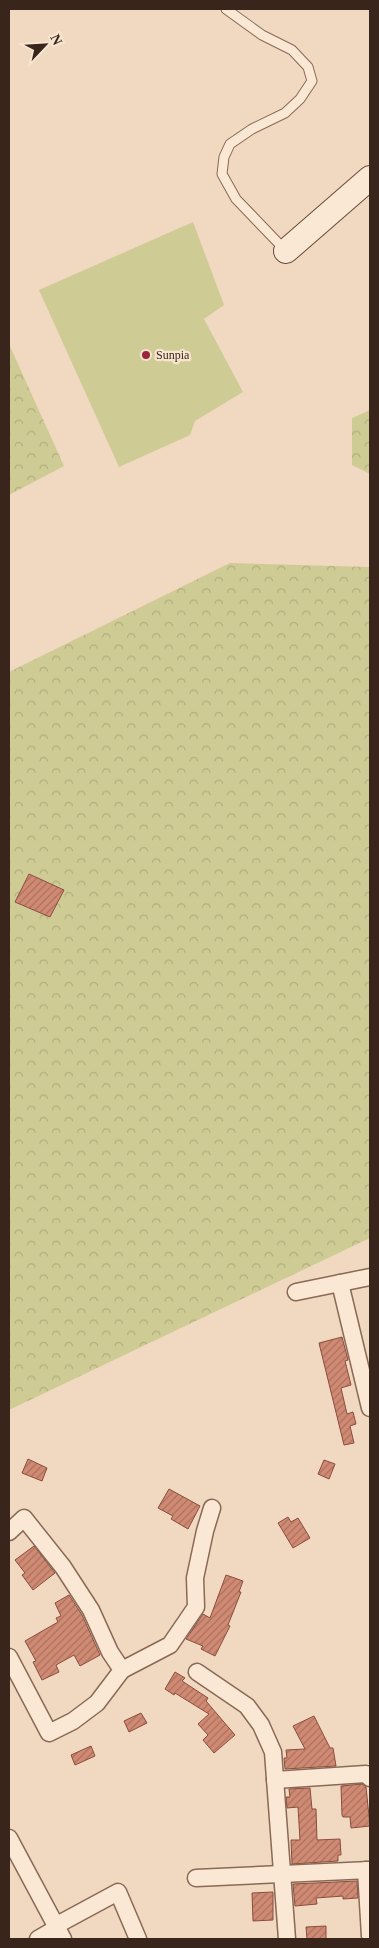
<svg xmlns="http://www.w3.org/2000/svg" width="379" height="1948" font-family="Georgia,serif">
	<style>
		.forest { fill: url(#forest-crowns) }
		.garden { fill: #cfcb94 }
		.building { fill: url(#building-hatch); stroke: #8b4d3c }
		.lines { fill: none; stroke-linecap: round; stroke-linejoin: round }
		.lane-casing { stroke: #8a6957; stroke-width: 11 }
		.street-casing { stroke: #8a6957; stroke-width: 19 }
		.secondary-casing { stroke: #6c4a3b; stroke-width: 26 }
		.lane { stroke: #fae8d4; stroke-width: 9 }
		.street { stroke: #fae8d4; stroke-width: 16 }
		.secondary { stroke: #fae8d4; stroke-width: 24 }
		.poi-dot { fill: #9c243b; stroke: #f7e5d0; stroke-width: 2 }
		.labels { text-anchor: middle; stroke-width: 4.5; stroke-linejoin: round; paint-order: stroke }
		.poi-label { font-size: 12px; fill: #39251c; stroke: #f7e5d0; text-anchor: start }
	</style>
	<defs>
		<pattern id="forest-crowns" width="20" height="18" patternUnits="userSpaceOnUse" patternTransform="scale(1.25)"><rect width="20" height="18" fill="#cfcb94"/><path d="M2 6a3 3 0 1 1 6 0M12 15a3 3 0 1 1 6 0" fill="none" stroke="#b2ae7f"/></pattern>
		<pattern id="building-hatch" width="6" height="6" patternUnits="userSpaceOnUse" patternTransform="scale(1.25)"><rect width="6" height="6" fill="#d08a74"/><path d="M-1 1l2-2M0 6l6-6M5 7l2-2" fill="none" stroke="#aa715e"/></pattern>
	</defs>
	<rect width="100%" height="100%" fill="#f0d9c0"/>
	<g class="forest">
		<path d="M9,344L64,466L9,495Z"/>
		<path d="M370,410V474L352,465V418Z"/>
		<path d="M230,563L370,567V1238L9,1410V672Z"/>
	</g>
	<path class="garden" d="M193,222L224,305L204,319L243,392L195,421L190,435L119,467L39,290Z"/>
	<g class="building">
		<path d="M29,874L64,890L50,917L15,902Z"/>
		<path d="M342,1337L348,1360L345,1361L351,1385L341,1388L347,1414L353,1412L356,1424L350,1426L354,1443L344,1445L319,1343Z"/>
		<path d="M28,1459L47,1468L42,1481L22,1473Z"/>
		<path d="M324,1460L335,1464L329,1479L318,1474Z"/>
		<path d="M169,1489L200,1506L188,1529L171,1519L173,1516L158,1508Z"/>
		<path d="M288,1517L291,1522L298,1518L310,1538L293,1548L278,1523Z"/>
		<path d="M34,1546L55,1573L33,1590L22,1575L25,1573L15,1560Z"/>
		<path d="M226,1575L243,1581L239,1592H241L228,1625L230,1626L215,1656L201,1649L203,1646L186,1639L203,1614L210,1618Z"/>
		<path d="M69,1595L82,1615L100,1655L80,1666L74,1655L56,1665L59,1672L42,1680L33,1662L36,1661L25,1641L58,1622L56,1618L61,1616L55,1603Z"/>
		<path d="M175,1672L185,1678L182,1681L208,1698L206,1701L235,1735L214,1753L203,1740L208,1735L198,1724L209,1714L175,1693L174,1695L165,1689Z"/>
		<path d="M141,1713L147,1723L129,1732L124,1721Z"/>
		<path d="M314,1716L330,1748H333L336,1766L285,1769L284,1758H287L286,1750L305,1749L293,1726Z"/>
		<path d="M91,1746L95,1756L75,1765L71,1755Z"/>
		<path d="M362,1784L366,1787L370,1826L351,1828L350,1817H343L342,1815L341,1786Z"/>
		<path d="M310,1788L312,1809H316L317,1840L340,1839L341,1855H338V1861L292,1864L291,1840H300L298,1807L287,1808L286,1797H290L289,1789Z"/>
		<path d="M357,1881L358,1898L343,1899V1896L316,1898L317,1904L295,1906L293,1884Z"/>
		<path d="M273,1892V1920L253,1921L252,1893Z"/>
		<path d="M326,1926V1939H307L306,1927Z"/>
	</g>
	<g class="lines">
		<g class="lane-casing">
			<path id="lane" d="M226,9L262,35L292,50L308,67L312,81L300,99L285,113L252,129L230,144L224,157L222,174L236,199L286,251"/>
		</g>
		<g class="street-casing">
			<g id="street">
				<path d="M340,1283L370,1408"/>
				<path d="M296,1292L370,1277"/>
				<path d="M9,1532L24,1518L63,1567L91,1610L110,1652L122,1670L97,1703L73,1721L49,1733L9,1657"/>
				<path d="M122,1670L170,1645L196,1607L195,1578L205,1531L212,1508"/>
				<path d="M197,1672L247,1706L261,1725L273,1752L287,1939"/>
				<path d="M275,1780L366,1774L370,1778"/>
				<path d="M9,1838L63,1939"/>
				<path d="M366,1870L370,1936"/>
				<path d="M196,1878L370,1870"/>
				<path d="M55,1926L118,1892L138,1939"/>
				<path d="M38,1939L57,1928"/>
			</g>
		</g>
		<g class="secondary-casing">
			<path id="secondary" d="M286,251L370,178"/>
		</g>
		<use href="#lane" class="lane"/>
		<use href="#street" class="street"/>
		<use href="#secondary" class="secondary"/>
	</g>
	<circle class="poi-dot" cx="146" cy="355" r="5"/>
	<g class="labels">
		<g class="poi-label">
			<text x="156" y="359">Sunpia</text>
		</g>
	</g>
	<rect width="379" height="1948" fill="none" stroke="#39251c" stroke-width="20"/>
	<g transform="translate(45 45) rotate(65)" stroke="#f7e5d0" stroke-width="4" paint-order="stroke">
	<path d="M0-4L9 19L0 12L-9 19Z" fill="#39251c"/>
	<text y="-8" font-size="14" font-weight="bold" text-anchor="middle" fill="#39251c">N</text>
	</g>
</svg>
